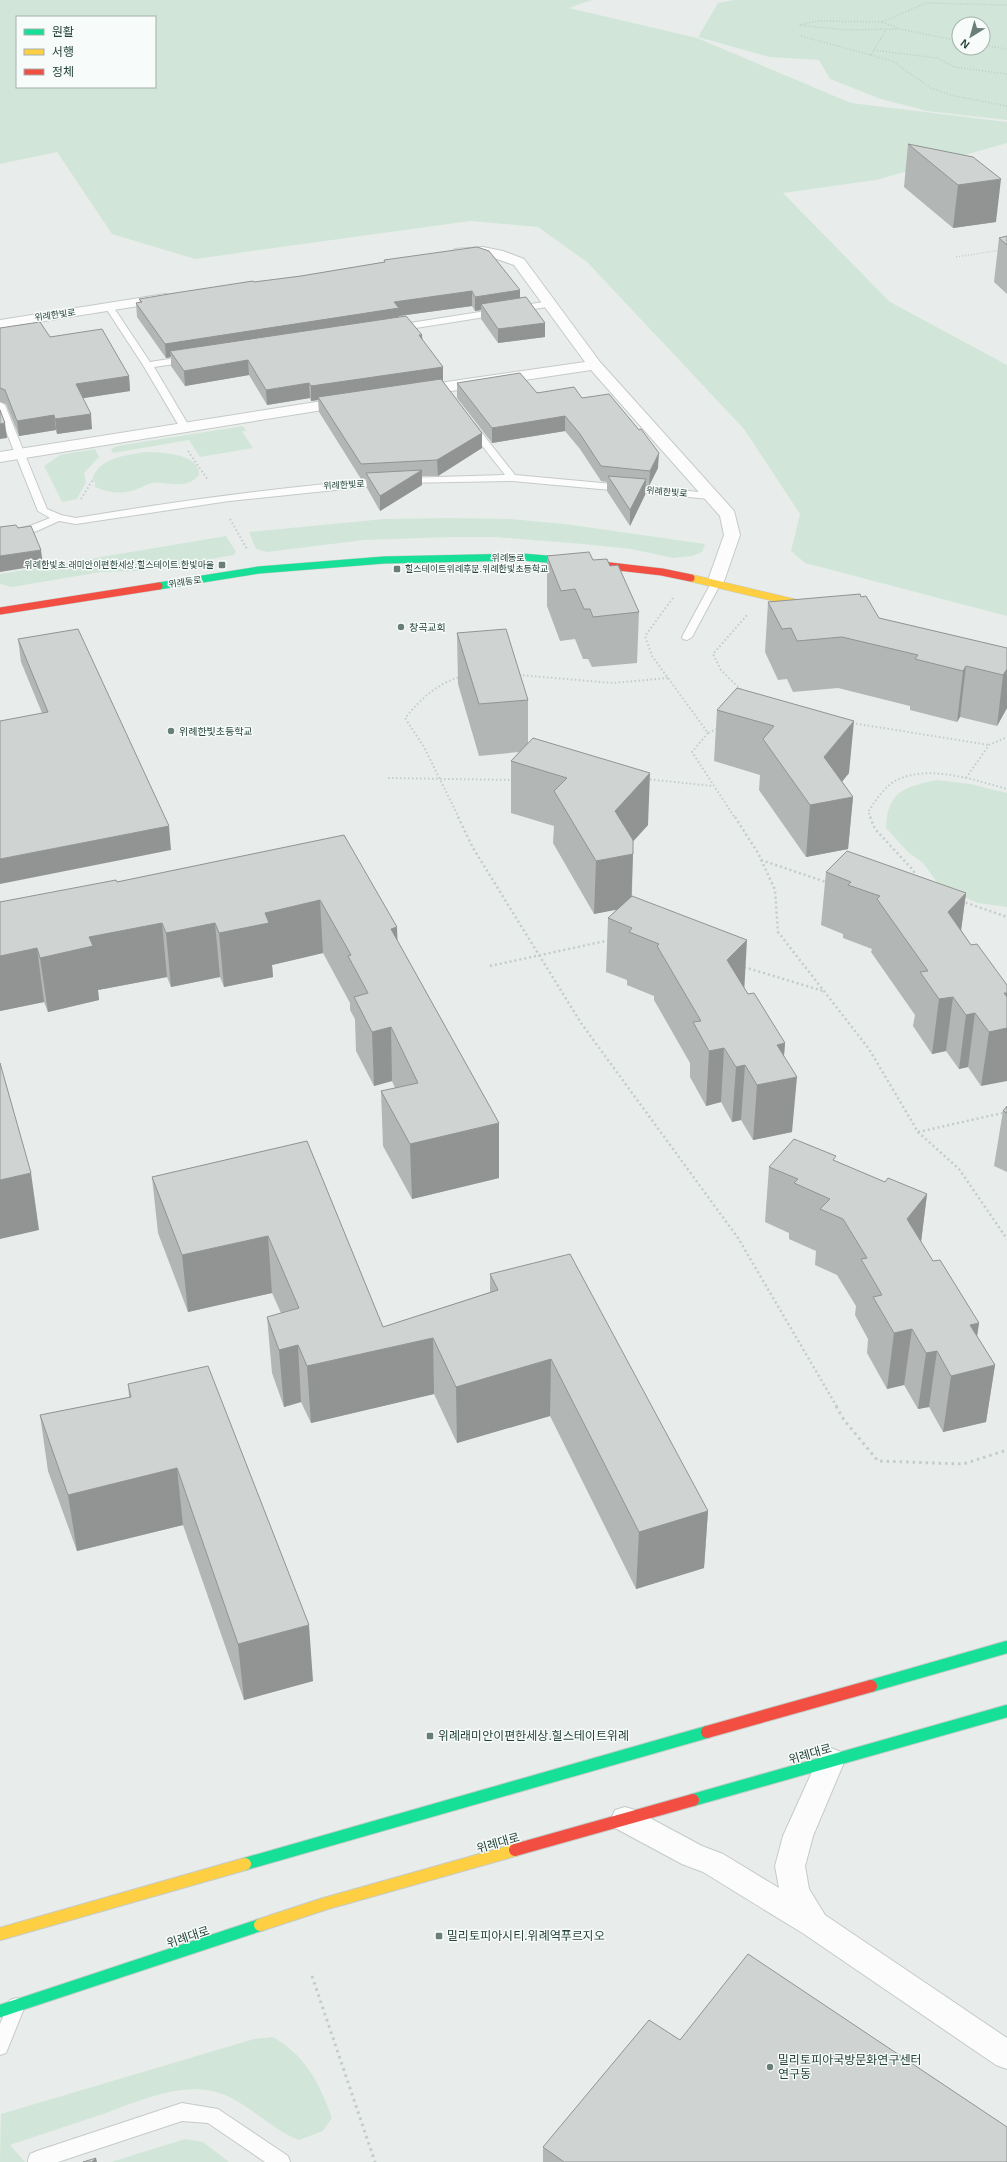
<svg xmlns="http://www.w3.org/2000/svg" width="1007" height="2162" font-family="Arial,'Noto Sans KR',sans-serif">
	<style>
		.green { fill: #d1e6d8; fill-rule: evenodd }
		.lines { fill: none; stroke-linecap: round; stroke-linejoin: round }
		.lane-casing { stroke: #c5cac8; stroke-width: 2 }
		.street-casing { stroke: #c5cac8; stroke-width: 2 }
		.fast-far1-casing { stroke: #c3cbc8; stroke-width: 8 }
		.fast-casing { stroke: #c3cbc8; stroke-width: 14 }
		.slow-far1-casing { stroke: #c3cbc8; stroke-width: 8 }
		.slow-casing { stroke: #c3cbc8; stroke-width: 14 }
		.jam-far1-casing { stroke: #c3cbc8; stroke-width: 8 }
		.jam-casing { stroke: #c3cbc8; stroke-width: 14 }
		.path-far3 { stroke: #c3ccca; stroke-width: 1.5; stroke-dasharray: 1 2; stroke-linecap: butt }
		.path-far2 { stroke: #c3ccca; stroke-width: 2; stroke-dasharray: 1.5 2.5; stroke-linecap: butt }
		.path-far1 { stroke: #c3ccca; stroke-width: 2.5; stroke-dasharray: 2 3; stroke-linecap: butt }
		.path { stroke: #c3ccca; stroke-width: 3; stroke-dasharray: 2.5 4; stroke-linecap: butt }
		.lane { fill: #fcfcfc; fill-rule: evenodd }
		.street { fill: #fcfcfc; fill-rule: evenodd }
		.fast-far1 { stroke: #16e098; stroke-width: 7 }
		.fast { stroke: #16e098; stroke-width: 12 }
		.slow-far1 { stroke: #ffcf43; stroke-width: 7 }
		.slow { stroke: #ffcf43; stroke-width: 12 }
		.jam-far1 { stroke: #f24e42; stroke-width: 7 }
		.jam { stroke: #f24e42; stroke-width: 12 }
		.wall { fill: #b2b6b5 }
		.shaded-wall { fill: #919493 }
		.building { fill: #cfd4d2; stroke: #919493 }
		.poi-dot { fill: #697e78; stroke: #f7fbf9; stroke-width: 1.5 }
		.labels { text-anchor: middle; stroke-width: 3; stroke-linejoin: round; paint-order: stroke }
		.far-street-label { font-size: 9px; fill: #24423a; stroke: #f7fbf9 }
		.far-poi-label { font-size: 9px; fill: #24423a; stroke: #f7fbf9; text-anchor: end }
		.poi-label { font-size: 10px; fill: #24423a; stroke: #f7fbf9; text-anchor: start }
		.near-poi-label { font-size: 12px; fill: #24423a; stroke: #f7fbf9; text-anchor: start }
		.near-street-label { font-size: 12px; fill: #24423a; stroke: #f7fbf9 }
	</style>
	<rect width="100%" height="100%" fill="#e8edeb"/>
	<g class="green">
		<path d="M0,0H592L569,8L697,38L851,103L1007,122V143L876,180L783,193L890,302L1007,365V616L805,563L791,551L800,514L744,429L587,262L538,227L470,221L195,259L112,234L57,152L0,164ZM17,17H155V87H17Z"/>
		<path d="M734,0H1007V120L927,111L881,99L830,79L819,60L769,57L698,37L718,3ZM959,24H983V48H959Z"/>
		<path d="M243,426L246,431H242L253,448L200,457L189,440L113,453L111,449L117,446Z"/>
		<path d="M95,449L99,457L84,473L86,482L77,499L62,502L44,466L60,455Z"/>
		<path d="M144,452C159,452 201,453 199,475C185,491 169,481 152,483C146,484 142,488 137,489C124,495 107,493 95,487V482L92,481C97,458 124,456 144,452Z"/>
		<path d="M449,518L510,519L565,524L705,544L702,552L692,556L673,558L631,549L583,544L496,537H453L364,540L267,552L256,549L249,532L384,519Z"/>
		<path d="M226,536L236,552L234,555L141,571L101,572L12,587L0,584V574Z"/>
		<path d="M937,780L970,784L1007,793V907L978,903L955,893L937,882L923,863L908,852L886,828C887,791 905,787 937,780Z"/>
		<path d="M273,2037C307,2057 319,2083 332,2118L323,2131L299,2140C269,2129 243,2097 212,2091C176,2083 134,2103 100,2115C70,2125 40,2135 10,2145L25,2162H0L1,2114L254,2039Z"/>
		<path d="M185,2139L203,2142L229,2162H111Z"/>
	</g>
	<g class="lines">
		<g class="lane-casing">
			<g id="lane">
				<path d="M550,301L554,304L553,306L397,331L393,328L397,325Z"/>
				<path d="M109,304L112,305L150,362L188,356L193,359L188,362L154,367L189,426L187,428H181L179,426L143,365L105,307Z"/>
				<path d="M0,402L5,405L47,509L61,515L76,518C178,501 280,487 383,479L388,482L383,485L229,501L76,524L59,521L37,531L16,535L11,532L12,530L30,526L50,518L38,511L0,416Z"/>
				<path d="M471,422L474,423L515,475L710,493L715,496L710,499L512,481L402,483V479L405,478L505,475L466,425Z"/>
				<path d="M716,580L721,583L692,637L687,640L683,639L682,637L711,583Z"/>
				<path d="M16,1998L22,2000L25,2006L6,2053L0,2055V2024L10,2000Z"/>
				<path d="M182,2103L218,2109L288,2156L290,2162H265L208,2123L182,2121L58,2162H28V2160L30,2154L37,2151Z"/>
			</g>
		</g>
		<g class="street-casing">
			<g id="street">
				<path d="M483,247L503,251L524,259L600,362L734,511L740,535L722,587L716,588L710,587L707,583L724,535L720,516L591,370L418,396L413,394L410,391L413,388L418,386L585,362L514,265L491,257L455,255L453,252L455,249Z"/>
				<path d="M165,294L170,295L172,298L170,301L0,328V320Z"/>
				<path d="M348,397L354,399L356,402L354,405L0,462V452Z"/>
				<path d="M831,1748L841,1752L845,1760L813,1836L805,1866L809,1889L825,1915L1007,2038V2069L996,2065L804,1934L703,1872L682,1864L615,1828L611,1819L615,1810L625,1807L635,1810L702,1846L723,1854L779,1888L775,1866L783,1836L821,1752Z"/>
			</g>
		</g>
		<g class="fast-far1-casing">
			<path id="fast-far1" d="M159,586L259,570L384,560L522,557L558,560"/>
		</g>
		<g class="fast-casing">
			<g id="fast">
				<path d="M871,1686L1007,1647"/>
				<path d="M693,1800L1007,1711"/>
				<path d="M245,1864L707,1732"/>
				<path d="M0,2011L260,1925"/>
			</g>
		</g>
		<g class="slow-far1-casing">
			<path id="slow-far1" d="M691,578L817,608"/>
		</g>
		<g class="slow-casing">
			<g id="slow">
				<path d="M260,1925L324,1904L515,1850"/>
				<path d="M0,1934L245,1864"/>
			</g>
		</g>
		<g class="jam-far1-casing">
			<g id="jam-far1">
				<path d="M558,560L662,572L691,578"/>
				<path d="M0,611L159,586"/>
			</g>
		</g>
		<g class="jam-casing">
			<g id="jam">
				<path d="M707,1732L871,1686"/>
				<path d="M515,1850L693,1800"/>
			</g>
		</g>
		<g class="path-far3">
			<path d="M882,22L819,21L799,25L844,30L897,29"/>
			<path d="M801,36L892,61L931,88L950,95L1007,106"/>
			<path d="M959,41L900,29L882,22L926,3L1007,5"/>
			<path d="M983,45L1007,49"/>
			<path d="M874,50L937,58L954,67L1007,74"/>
			<path d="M871,55L886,30"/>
			<path d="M956,257L1007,249"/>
		</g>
		<g class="path-far2">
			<path d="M188,451L208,480"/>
			<path d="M81,499L92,481"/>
			<path d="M230,519L247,549"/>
			<path d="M673,598L645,636L652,656L708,733L718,728"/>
			<path d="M519,675L613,683L668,678"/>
			<path d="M741,690L721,670L713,654L748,614"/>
			<path d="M852,723L989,745"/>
			<path d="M708,733L692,752L735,818"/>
			<path d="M388,778L514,780"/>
			<path d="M966,778L989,745L1007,737"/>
			<path d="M646,779L713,786"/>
			<path d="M459,818L424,747L405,718C421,699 436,684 460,677"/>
			<path d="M871,818L868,812C876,800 885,785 899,779C931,765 975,780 1007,789"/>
		</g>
		<g class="path-far1">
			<path d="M458,817L473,848L581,1023L738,1238L837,1407"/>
			<path d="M735,817L758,853L775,890L778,932L869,1049L918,1132L959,1169L1007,1239"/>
			<path d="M870,817L875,829L913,870L917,878"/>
			<path d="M761,860L829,883"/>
			<path d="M961,901L1007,917"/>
			<path d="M490,966L610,940"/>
			<path d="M744,967L823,991"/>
			<path d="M918,1132L1007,1112"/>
		</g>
		<g class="path">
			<path d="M836,1406L844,1420L878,1461L963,1464L1007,1450"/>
			<path d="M312,1976L375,2162"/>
		</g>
		<use href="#lane" class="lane"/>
		<use href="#street" class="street"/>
		<use href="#fast-far1" class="fast-far1"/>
		<use href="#fast" class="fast"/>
		<use href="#slow-far1" class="slow-far1"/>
		<use href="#slow" class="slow"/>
		<use href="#jam-far1" class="jam-far1"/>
		<use href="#jam" class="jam"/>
	</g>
	<g class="wall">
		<path d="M908,144L973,157L996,222L953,228L904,187Z"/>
		<path d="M1007,236V294L994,282L999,238Z"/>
		<path d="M384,260L520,298L545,337L498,343L481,319V310L475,311L472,306L399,316V317L422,335V340L443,367V381H442L482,448L438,476H422V485L380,511L367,488L366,479H361L319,412L318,400L311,401L310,398L267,405L249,375L185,386L171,366V357L166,358L137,317L136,303L140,302L139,299L301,276L384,262Z"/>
		<path d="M0,328L50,337L129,376L130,391L83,398L92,429L57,434L56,430L19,436L6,404L0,402Z"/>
		<path d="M457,383L582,398L658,468L649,486H645V495L630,526L607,491V482L601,481L580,449L565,431L492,443L457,398Z"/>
		<path d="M547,556L593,560L610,566L639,612L637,663L592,667L588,659H583L575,639L560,641L547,606Z"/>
		<path d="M861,597L879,618L1007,648V708L997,726L960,717L957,722L910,710V706L838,688L793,692L787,679L778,680L765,652L768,602Z"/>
		<path d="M457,633L528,700V743L648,825L633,841L632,896L744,987L748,994L785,1043L784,1056L792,1132L753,1140L741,1120L732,1122L721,1102L706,1106L690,1077V1063L654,1000V996L627,985V980L606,972L608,918L617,909L594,914L553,843L554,826L511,813V761L519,752L479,756L458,684Z"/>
		<path d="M18,639L171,850L42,713L21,662Z"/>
		<path d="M737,688L849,773L842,781L853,797L848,849L806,857L759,790L760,775L714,761L717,710Z"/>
		<path d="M344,835L397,940L499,1123V1178L412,1199L383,1146L381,1091L395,1088L392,1081L374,1086L356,1051L355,1019L350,1010V1003L323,953L272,965L273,977L224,987L220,977L171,987L167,977L98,990L99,1000L48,1012L44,1002L0,1011V902L117,882Z"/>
		<path d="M826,872L966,893L961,930L971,945L1007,985L981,1086L968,1067L959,1069L946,1051L932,1054L913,1026L915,1015L871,952L872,949L843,938V934L821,925Z"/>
		<path d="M1007,1106V1172L994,1166L1003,1111Z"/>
		<path d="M307,1141L383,1327L490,1292V1274L708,1511L704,1568L636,1589L550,1416L457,1443L434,1394L311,1423L301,1402L284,1407L272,1373L267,1317L281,1313L272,1293L188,1312L158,1233L152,1177Z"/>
		<path d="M835,1161L885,1182L927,1194L921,1242L933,1261L979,1323L977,1336L995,1365L986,1422L943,1432L929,1407L918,1409L904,1385L887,1389L867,1353L868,1339L855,1315L856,1306L837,1275L815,1265L816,1251L789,1239V1233L765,1222L769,1167Z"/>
		<path d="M128,1384L313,1681L244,1700L183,1525L77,1551L48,1471L40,1415L129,1397Z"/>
		<path d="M680,2040L1007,2162H543V2147Z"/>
	</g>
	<g class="shaded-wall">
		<path d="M1001,179L996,222L953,228L958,185Z"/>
		<path d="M520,290V304H481V310L475,311V297Z"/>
		<path d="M472,291V306L399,316L400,322L170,351L171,357L166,358L165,344L394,302Z"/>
		<path d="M545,323V337L498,343V329Z"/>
		<path d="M419,335H422L423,349Z"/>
		<path d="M248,360L249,375L185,386L184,371Z"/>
		<path d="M443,367V381L319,400L318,397V400L311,401V386Z"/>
		<path d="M129,376L130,391L78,399L76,384Z"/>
		<path d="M309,383L310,398L267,405L266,390Z"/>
		<path d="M91,414L92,429L57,434L55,419Z"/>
		<path d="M54,415L56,430L19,436L17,421Z"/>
		<path d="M565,416V431L492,443V428Z"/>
		<path d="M5,423L7,438L0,439V424Z"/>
		<path d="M482,433V448L438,476L437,460Z"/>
		<path d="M659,453L658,468L649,486L650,471Z"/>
		<path d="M422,470V485L380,511V496Z"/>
		<path d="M646,479L645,495L630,526V510Z"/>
		<path d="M41,550L43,565L0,572V556Z"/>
		<path d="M966,666L960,717L957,722L963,671Z"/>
		<path d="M1007,669V708L997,726L1003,675Z"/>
		<path d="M854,721L849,773L826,802L853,797L848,849L806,857L810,805L824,757Z"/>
		<path d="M650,773L648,825L620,856L633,854L631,907L594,914L596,861L615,811Z"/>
		<path d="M169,826L171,850L0,884V859Z"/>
		<path d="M966,893L959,946L948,912Z"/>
		<path d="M320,900L323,953L272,965L273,977L224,987L219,933L265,913Z"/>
		<path d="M162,923L167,977L98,990L99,1000L48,1012L40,958L89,937Z"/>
		<path d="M215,923L220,977L171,987L166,933Z"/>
		<path d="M397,927L399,981L391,929Z"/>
		<path d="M747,940L744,994L727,960Z"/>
		<path d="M37,948L44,1002L0,1011V956Z"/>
		<path d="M1004,993H1007V1081L981,1086L989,1032Z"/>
		<path d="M953,997L946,1051L932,1054L939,999Z"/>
		<path d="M975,1013L968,1067L959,1069L966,1015Z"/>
		<path d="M391,1027L392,1081L374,1086L372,1032Z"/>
		<path d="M785,1043L782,1080L797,1077L792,1132L753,1140L757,1085L777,1045Z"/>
		<path d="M724,1048L721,1102L706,1106L709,1051Z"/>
		<path d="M745,1065L741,1120L732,1122L736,1067Z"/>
		<path d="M499,1123V1178L412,1199L410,1144Z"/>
		<path d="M31,1173L39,1230L0,1239V1180Z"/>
		<path d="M927,1194L920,1250L907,1219Z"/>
		<path d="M268,1236L272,1293L188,1312L182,1255Z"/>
		<path d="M979,1323L972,1371L995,1365L986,1422L943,1432L951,1376L970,1325Z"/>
		<path d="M912,1329L904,1385L887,1389L894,1333Z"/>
		<path d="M433,1338L434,1394L311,1423L307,1366Z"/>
		<path d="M298,1345L301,1402L284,1407L279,1350Z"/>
		<path d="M937,1351L929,1407L918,1409L926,1353Z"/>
		<path d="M551,1359L550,1416L457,1443L456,1387Z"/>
		<path d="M177,1468L183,1525L77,1551L68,1495Z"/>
		<path d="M708,1511L704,1568L636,1589L639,1532Z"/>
		<path d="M309,1625L313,1681L244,1700L238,1644Z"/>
		<path d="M96,2158L97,2162H92Z"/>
	</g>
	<g class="building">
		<path d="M908,144L973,157L1001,179L958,185Z"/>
		<path d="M1007,236V245L999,238Z"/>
		<path d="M477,247L489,251L520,290L475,297L472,291L394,302L399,308L165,344L136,303L142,302L139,299L175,293L253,281L254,282L301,276L385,262L384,260Z"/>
		<path d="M526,297L545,323L498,329L481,304Z"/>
		<path d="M406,316L422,335H419L443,367L311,386L309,383L266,390L248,360L184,371L170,351Z"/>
		<path d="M40,322L50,337L102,329L129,376L76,384L91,414L55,419L54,415L17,421L5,390L0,388V328Z"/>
		<path d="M520,373L537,393L574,387L582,398L609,394L639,430L641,429L659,453L650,471L601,466L580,434L565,416L492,428L457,383Z"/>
		<path d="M441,379L482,433L437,460L361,464L318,397Z"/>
		<path d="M0,410L5,423L0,424Z"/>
		<path d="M422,470L380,496L366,473Z"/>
		<path d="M608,476L646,479L630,510Z"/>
		<path d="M16,525L18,528L31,526L41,550L0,556V527Z"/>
		<path d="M589,552L593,560L607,559L610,566L618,565L639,612L593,617L590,609H584L575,589L561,591L547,556Z"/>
		<path d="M860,594L861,597L866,596L879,618L1007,648V669L1003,675L966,666L963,671L915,659L918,655L842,637L797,641L791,628L782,629L768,602Z"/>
		<path d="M78,629L169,826L0,859V721L48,712L18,639Z"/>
		<path d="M506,629L528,700L479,704L457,633Z"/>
		<path d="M737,688L854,721L824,757L853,797L810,805L763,739L774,726L717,710Z"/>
		<path d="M533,738L650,773L615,811L633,840V854L596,861L554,791L567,778L511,761Z"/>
		<path d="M344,835L397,927L391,929L499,1123L410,1144L381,1091L418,1083L391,1027L372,1032L354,997L368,993L348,956L351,955L320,900L265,913L269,923L219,933L215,923L166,933L162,923L89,937L93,946L40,958L37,948L0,956V902L116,880L117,882Z"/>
		<path d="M847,851L966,893L948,912L971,945L977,944L1007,985V993H1004L1007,997V1028L989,1032L975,1013L966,1015L953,997L939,999L920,972L928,971L877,899L880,896L848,885L851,882L826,872Z"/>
		<path d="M632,896L747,940L727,960L748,994L754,993L785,1043L777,1045L797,1077L757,1085L745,1065L736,1067L724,1048L709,1051L693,1022L701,1021L657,946L659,944L629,932L632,928L608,918Z"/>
		<path d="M0,1063L31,1173L0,1180Z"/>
		<path d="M1007,1106V1113L1003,1111Z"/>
		<path d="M794,1139L836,1156L833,1160L885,1182L888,1178L927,1194L907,1219L933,1261L940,1260L979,1323L970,1325L995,1365L951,1376L937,1351L926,1353L912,1329L894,1333L873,1297L882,1295L861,1259L867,1258L843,1219L820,1209L830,1199L794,1183L798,1179L769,1167Z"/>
		<path d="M307,1141L383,1327L498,1290L490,1274L570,1254L708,1511L639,1532L551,1359L456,1387L433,1338L307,1366L298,1345L279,1350L267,1317L299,1308L268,1236L182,1255L152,1177Z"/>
		<path d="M208,1366L309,1625L238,1644L177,1468L68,1495L40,1415L131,1397L128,1384Z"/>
		<path d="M748,1954L1007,2127V2162H564L543,2147L649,2020L680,2040Z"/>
		<path d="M96,2158L92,2162H93H83Z"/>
	</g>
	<g class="poi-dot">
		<rect x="218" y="561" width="8" height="8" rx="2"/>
		<rect x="393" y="565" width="8" height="8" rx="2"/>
		<circle cx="401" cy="627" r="4"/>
		<circle cx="171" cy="731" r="4"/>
		<rect x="426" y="1732" width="8" height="8" rx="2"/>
		<rect x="435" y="1932" width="8" height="8" rx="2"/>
		<circle cx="770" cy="2067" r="4"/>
	</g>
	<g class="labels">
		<g class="far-street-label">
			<text transform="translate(55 315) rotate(-8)" y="3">위례한빛로</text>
			<text transform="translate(344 485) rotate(-3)" y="3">위례한빛로</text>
			<text transform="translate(667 492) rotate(5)" y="3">위례한빛로</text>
			<text x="508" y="561">위례동로</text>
			<text transform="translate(185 582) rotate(-9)" y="3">위례동로</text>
		</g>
		<g class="far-poi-label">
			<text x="214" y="568">위례한빛초.래미안이편한세상.힐스테이트.한빛마을</text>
			<text x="405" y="572" text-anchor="start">힐스테이트위례후문.위례한빛초등학교</text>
		</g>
		<g class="poi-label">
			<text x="409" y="631">창곡교회</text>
			<text x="179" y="735">위례한빛초등학교</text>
		</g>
		<g class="near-poi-label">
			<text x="438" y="1740">위례래미안이편한세상.힐스테이트위례</text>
			<text x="447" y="1940">밀리토피아시티.위례역푸르지오</text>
			<text x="778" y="2064">밀리토피아국방문화연구센터<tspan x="778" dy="14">연구동</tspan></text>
		</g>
		<g class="near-street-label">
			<text transform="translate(810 1754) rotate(-16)" y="4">위례대로</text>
			<text transform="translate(498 1843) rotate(-16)" y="4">위례대로</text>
			<text transform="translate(188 1937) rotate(-18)" y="4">위례대로</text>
		</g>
	</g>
	<rect x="16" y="16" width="140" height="72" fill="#f7fbf9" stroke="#a3b1ad"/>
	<rect x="24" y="29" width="20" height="6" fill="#16e098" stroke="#a3b1ad"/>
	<text x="52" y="36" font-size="12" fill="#24423a">원활</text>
	<rect x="24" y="49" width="20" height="6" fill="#ffcf43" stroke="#a3b1ad"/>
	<text x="52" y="56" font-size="12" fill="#24423a">서행</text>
	<rect x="24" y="69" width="20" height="6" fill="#f24e42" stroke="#a3b1ad"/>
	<text x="52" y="76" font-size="12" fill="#24423a">정체</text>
	<g transform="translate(971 36) rotate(217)"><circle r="19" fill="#f7fbf9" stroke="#a3b1ad"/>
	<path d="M0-3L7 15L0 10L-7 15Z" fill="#697e78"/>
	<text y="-6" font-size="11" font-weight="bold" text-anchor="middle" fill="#24423a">N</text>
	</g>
</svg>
